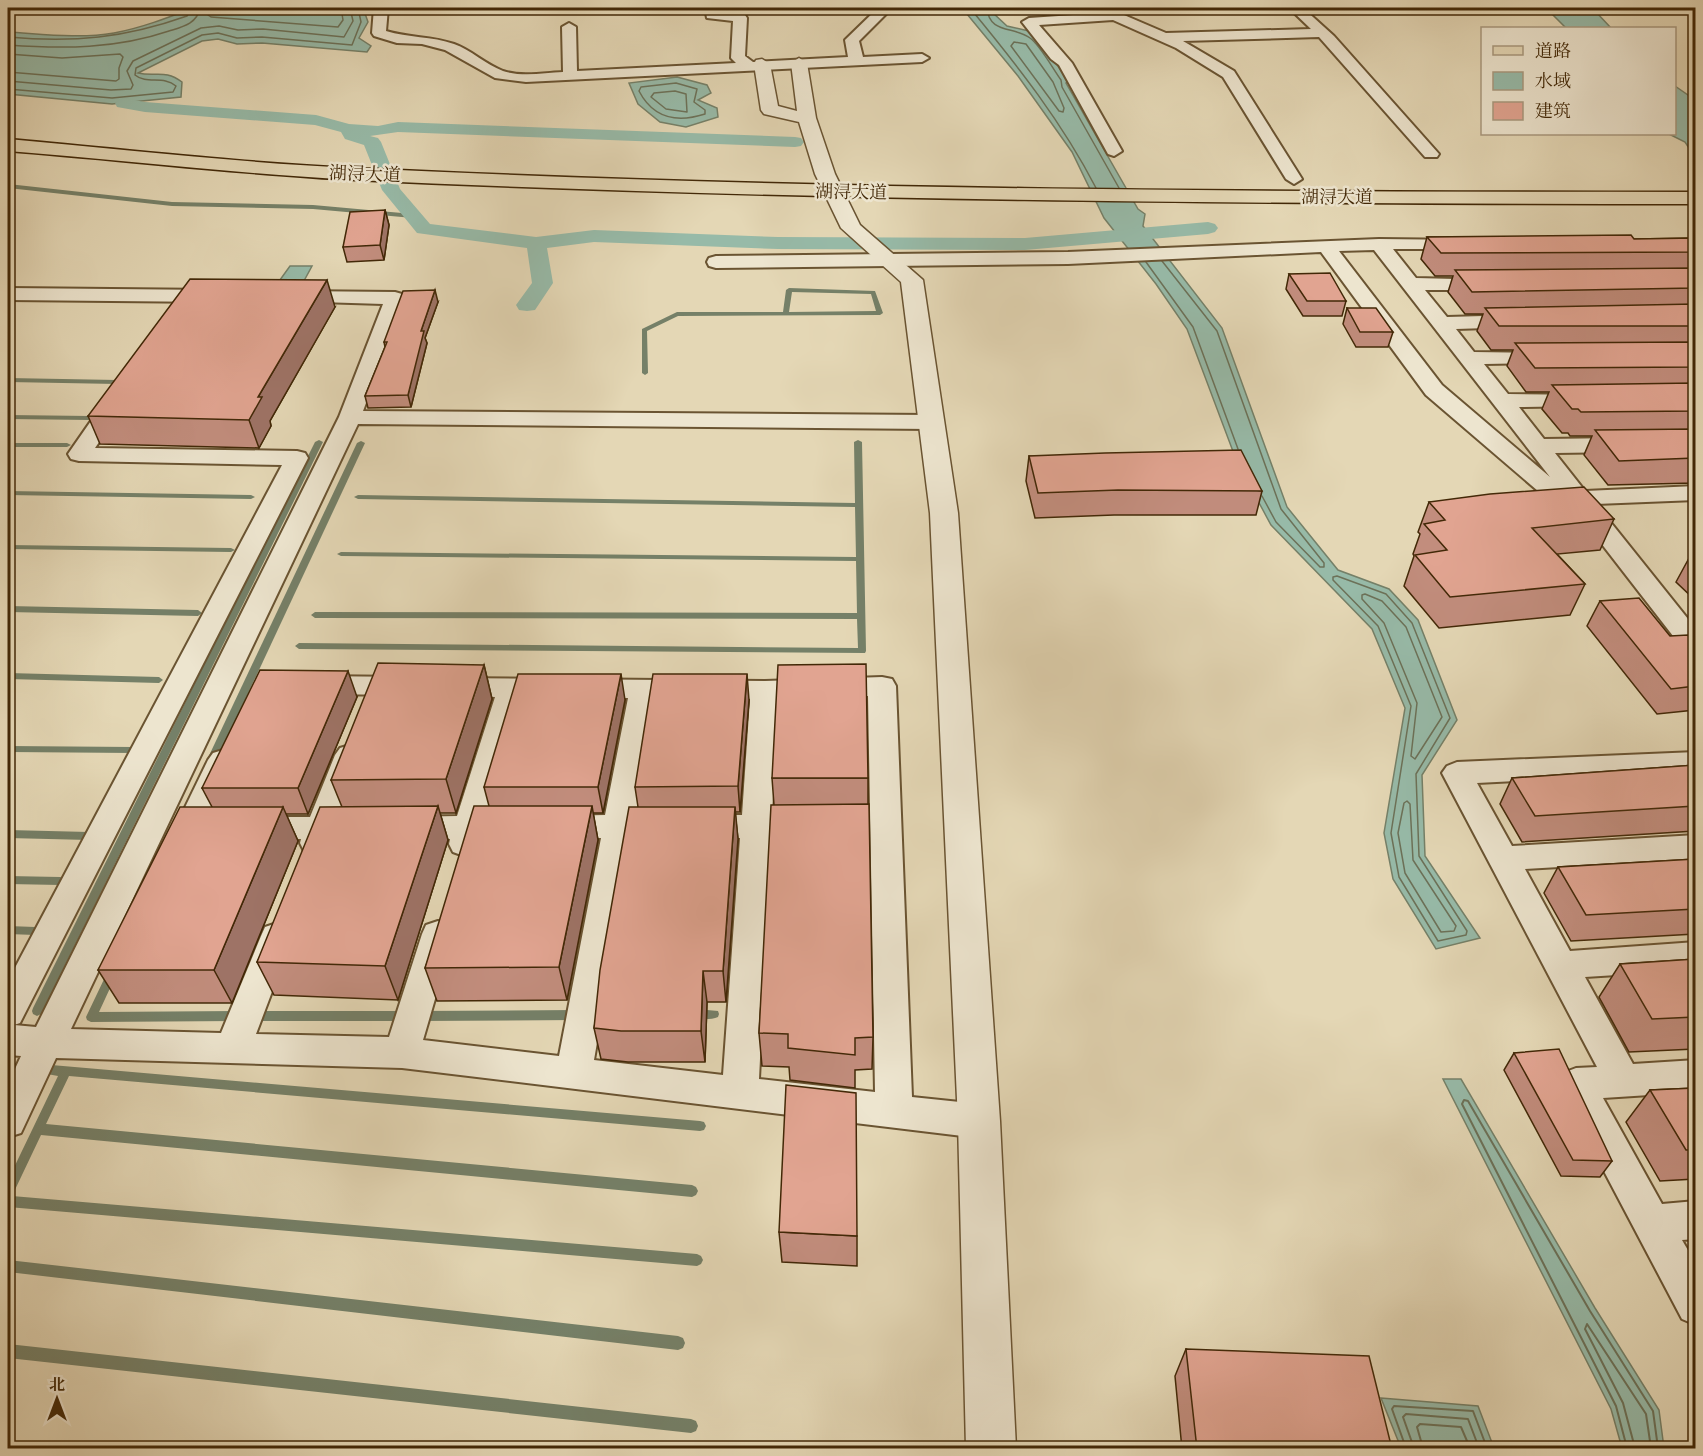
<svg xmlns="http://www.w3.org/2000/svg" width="1703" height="1456" font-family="'IM FELL Great Primer','Noto Serif SC',serif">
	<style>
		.water { fill: #97baa8; stroke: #758068; stroke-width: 1.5 }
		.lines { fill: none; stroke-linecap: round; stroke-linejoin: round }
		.shore-far1 { stroke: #6c7158; stroke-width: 1.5 }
		.shore { stroke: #6c7158; stroke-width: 2 }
		.stream { fill: #758068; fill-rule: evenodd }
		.canal { fill: #97baa8; fill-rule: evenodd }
		.minor-casing { stroke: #6a5432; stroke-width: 4 }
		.tertiary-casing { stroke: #6a5432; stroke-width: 3 }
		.primary-casing { stroke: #422807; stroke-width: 3 }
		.minor { fill: #ede5cf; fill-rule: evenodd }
		.tertiary { fill: #ede5cf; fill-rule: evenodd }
		.primary { fill: #e4d7b5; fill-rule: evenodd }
		.wall { fill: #c28d7d; stroke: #422807; stroke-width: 1.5 }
		.shaded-wall { fill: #9e7366; stroke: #422807; stroke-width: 1.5 }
		.building { fill: #e1a491; stroke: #422807; stroke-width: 1.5 }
		.labels { text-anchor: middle; stroke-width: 5; stroke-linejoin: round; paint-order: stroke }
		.far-street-label { font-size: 18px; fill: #422807; stroke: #ede5cf }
	</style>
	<rect width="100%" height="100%" fill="#e4d7b5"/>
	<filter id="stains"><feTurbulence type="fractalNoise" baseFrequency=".00333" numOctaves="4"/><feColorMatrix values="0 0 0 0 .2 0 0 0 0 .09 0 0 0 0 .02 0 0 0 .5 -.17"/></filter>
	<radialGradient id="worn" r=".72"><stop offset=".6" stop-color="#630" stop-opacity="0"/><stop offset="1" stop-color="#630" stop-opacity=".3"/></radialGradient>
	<g class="water">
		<path d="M193,8H363L368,22L359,38L371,46L367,52L262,43L237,44L218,39L202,41L138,73C156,77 165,69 182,82L181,97L112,104L8,94V32C42,34 79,39 114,33C141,28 167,18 193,8Z"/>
		<path d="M962,8H993L992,12L1007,26L1033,32L1069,81L1066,83L1138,209L1145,214L1143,226L1222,328L1287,507L1338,570L1389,589L1418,620L1457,720L1422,775L1425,856L1480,938L1436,949L1393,879L1384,833L1405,708L1372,629L1271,525L1237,462L1187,329L1156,284L1104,218L1072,152L1018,76Z"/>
		<path d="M1576,10L1596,12L1611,28H1566L1552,14Z"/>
		<path d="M677,77L707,85L711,93L698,100L717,108L718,117L686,127L660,122L638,104L629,83Z"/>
		<path d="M1675,86L1695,100V157L1685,142L1669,134H1674Z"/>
		<path d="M290,266H312L299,290L272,291Z"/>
		<path d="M1443,1079H1461L1595,1308L1659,1410L1664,1448H1622L1611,1409Z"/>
		<path d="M1381,1398L1478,1406L1494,1448H1401Z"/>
	</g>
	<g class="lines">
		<g class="shore-far1">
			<path d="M209,8L208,15L211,17L338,27L343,20L341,8"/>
			<path d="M970,8C1017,65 1062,122 1096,188"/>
			<path d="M987,8C989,34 1014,26 1030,38C1040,45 1053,69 1061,80L1062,87L1119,188"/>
			<path d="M8,37C73,43 125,38 187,16L192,8"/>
			<path d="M1014,42L1026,44L1053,82L1064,108L1063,112L1059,111L1011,46Z"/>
			<path d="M8,45C63,49 116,49 169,31C182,27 197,24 200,8"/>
			<path d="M8,54L62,58L120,54L123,57L119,68V79L116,81L8,72"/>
			<path d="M8,81L111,90L131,89L133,85L127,71L133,61L201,28L219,26L238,30L263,29L344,37L353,21L350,8"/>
			<path d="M676,83L697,89L694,102L705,110V114C677,123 653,118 639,91L641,87Z"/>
			<path d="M8,89L112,98L173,92L176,86C163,75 147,85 135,75L136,68L202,35L218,33L237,38L262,37L352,45L361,22L358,8"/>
			<path d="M675,91L686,94L687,112L666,109L651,97L654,93Z"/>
			<path d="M1162,261L1217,331L1281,509L1324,563V567H1320L1276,522L1262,496"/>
			<path d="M1146,262L1193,327L1238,449"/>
			<path d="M1337,576L1386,594L1412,623L1450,718L1416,774L1419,856L1467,931L1466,935L1438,941L1399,877L1391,833L1411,706L1378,626L1333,580V577Z"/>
			<path d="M1365,594L1382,601L1406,627L1442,717L1415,759L1411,756L1417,703L1384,623L1362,599V595Z"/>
			<path d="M1407,801L1410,804L1413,860L1456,926L1454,931L1441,932L1405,873L1398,833L1404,803Z"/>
		</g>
		<g class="shore">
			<path d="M1406,1448L1392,1409L1394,1406L1473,1411L1487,1448"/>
			<path d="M1414,1448L1403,1417L1406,1414L1468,1419L1479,1448"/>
			<path d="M1423,1448L1417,1427L1420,1424L1461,1427L1470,1448"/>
			<path d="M1627,1448L1616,1406L1462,1104L1464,1100L1468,1101L1590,1311L1653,1411L1658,1448"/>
			<path d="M1635,1448L1623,1403L1585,1329L1587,1324L1646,1414L1651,1448"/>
		</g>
		<g class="stream">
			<path d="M8,184L172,202L313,205L413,214L416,216L413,218L313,209L172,206L8,188Z"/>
			<path d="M789,288L875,291L883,313L880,315L678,316L647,331L648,373L645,375L642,373V329L677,312H783L786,290ZM792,292L871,294L876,311L789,312Z"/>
			<path d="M8,378L117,380L120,382L117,384L8,382Z"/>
			<path d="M8,415L90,416L93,418L90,420L8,419Z"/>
			<path d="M319,440L323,442L41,1014L37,1016L33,1014L32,1011L33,1008L315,442Z"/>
			<path d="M858,440L862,442L866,651L865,653L299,649L295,646L299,643L858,648L857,619L315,618L311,615L315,612L857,613L856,561L341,556L337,554L341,552L856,557L855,507L358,499L354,497L358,495L855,503L854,442Z"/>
			<path d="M361,441L365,443L216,762L211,765L208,764L206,762L357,443Z"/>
			<path d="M8,443H67L71,445L67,447H8Z"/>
			<path d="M8,491L251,495L255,497L251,499L8,495Z"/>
			<path d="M8,545L231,548L235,550L231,552L8,549Z"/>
			<path d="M8,606L198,610L202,613L198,616L8,612Z"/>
			<path d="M8,673L159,677L163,680L159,683L8,679Z"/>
			<path d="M8,746L134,747L139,750L134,753L8,752Z"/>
			<path d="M8,830L89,832L92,833L94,836L92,839L89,840L8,838Z"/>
			<path d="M8,876L60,877L64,878L65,881L64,884L60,885L8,884Z"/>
			<path d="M8,926L35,927L39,928L40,931L39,934L35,935L8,934Z"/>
			<path d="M112,969L116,970L117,973L99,1012L238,1011L242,1013L243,1016L242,1019L238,1021L91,1022L87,1020L86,1017L107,973L108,970Z"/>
			<path d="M696,1009L718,1011L719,1014L718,1017C711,1020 699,1020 692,1017L691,1014L692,1011Z"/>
			<path d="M577,1010L581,1012L582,1015L581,1018L577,1020L420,1021L416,1019L415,1016L416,1013L420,1011Z"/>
			<path d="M252,1011H406L410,1013L411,1016L410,1019L406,1021H252L248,1019L247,1016L248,1013Z"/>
			<path d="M8,1062L30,1065L32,1068L30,1071L26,1073L8,1072Z"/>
			<path d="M40,1064L700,1121L704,1122L706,1126L704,1130L700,1131L69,1076L46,1124L692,1185L696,1187L698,1191L696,1195L692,1197L41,1135L12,1196L697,1254L701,1256L703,1260L701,1264L697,1266L8,1207V1180L58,1076L36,1072L34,1069L36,1066Z"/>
			<path d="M8,1260L678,1336L683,1338L685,1343L683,1348L678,1350L8,1272Z"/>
			<path d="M8,1344L691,1419L696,1421L698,1426L696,1431L691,1433L8,1358Z"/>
		</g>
		<path class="canal" d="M123,98L145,102L316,115L349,124L378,126L398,122L795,137L801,138L804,142L801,146L795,147L398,132L370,136L378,138L381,142L400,189L430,224L536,237L594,230L778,237L1025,238L1208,222L1215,224L1218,228L1215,232L1208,234L1025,250L778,249L594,242L547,248L553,283L535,310L527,311L519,310L516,305L532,283L527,248L417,233L382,190L364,145L345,139L341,132L315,125L145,112L117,107L115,103Z"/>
		<g class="minor-casing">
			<g id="minor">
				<path d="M374,8H388L386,31C408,38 432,36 454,44C471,50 485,64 503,71C521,77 544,73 563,72L562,27L569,23L576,27L577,71L736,63L731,58L733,21L707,18L705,8H717L718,12L745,15L747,18L745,56L753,62L848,57L845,40L878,8H892L859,41L863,57L922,54L929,58L922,62L526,82L495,78L445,50L422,44L397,43L374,36L372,33Z"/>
				<path d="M1098,8H1112L1117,12L1166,33L1311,29L1289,8H1303L1334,36L1439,154L1437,157H1425L1319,37L1183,41L1234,71L1302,179L1294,184L1286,179L1223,77L1176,48L1113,20L1039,25L1072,63L1122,151L1114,156L1108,154L1059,65L1051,59L1022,22L1029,18L1103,13Z"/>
				<path d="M1379,239L1469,240L1472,244L1469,248L1463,249H1393L1416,278L1495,280L1497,284L1495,288L1488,290H1425L1447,317L1519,315L1526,317L1529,321L1526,325L1519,327L1456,329L1474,352L1556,353L1559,357L1556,361L1549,363L1484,364L1508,394L1593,395L1596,400L1593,405L1585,406L1519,407L1544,439L1696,437V451L1555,453L1585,491L1696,486V500L1596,504L1696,629V657L1687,654L1570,503L1545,497L1426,395L1321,252L1068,264L716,268L709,266L707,262L709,258L716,256L1068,252ZM1374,250L1550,477L1442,385L1339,251Z"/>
				<path d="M8,288L215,290L222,292L225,296L222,300L215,302L8,300Z"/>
				<path d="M295,291L395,292L402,294L405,298L363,411L931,415L939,417L942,422L939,427L931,429L358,424L71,1029L221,1033L261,936L265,927L277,923L289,927L293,936L256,1034L389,1037L422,934L426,925L438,921L450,925L454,934L423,1040L559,1056L601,838H558L547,835L543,827L547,819L558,816L605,815L628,698L522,697L488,816H505L516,819L520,827L516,835L505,838L481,839L475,852L464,856L453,852L449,844L450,839H405L394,836L390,828L394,820L405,817L457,816L495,697L452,696L442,694L438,687L442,680L452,678L765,681L882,677L892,679L896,686L912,1097L979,1104L992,1109L997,1121L992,1133L979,1138L402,1068L56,1058L21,1133L8,1137V1084L21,1056L8,1055V981L282,465L79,461L71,459L68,454L109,395L117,394L125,395L128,400L95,448L297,451L305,453L308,458L20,1023L14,1025L36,1027L339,417L383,304L288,301L285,297L288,293ZM868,696L875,1092L759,1079L771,838L808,837L819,834L823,826L819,818L808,815H772L778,699ZM655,698L750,699L742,815H636ZM632,838H740L723,1075L594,1060Z"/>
				<path d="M314,676L409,677L419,679L423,686L419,693L409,695L314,694L304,692L300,685L304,678Z"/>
				<path d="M350,745L360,748L365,755L341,817L360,820L364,828L360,836L349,839H332L326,851L315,855L304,851L300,843L301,839H255L244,836L240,828L244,820L255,817H310L335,755L340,748Z"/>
				<path d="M223,750L233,753L238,760L205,828L201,836L190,839L179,836L175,828L208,760L213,753Z"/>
				<path d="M1696,752V772L1477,783L1512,846L1696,835V859L1525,869L1570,951L1696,942V970L1585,977L1633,1064L1696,1060V1092L1603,1098L1662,1204L1696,1201V1239L1682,1240L1696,1264V1325L1682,1319L1558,1084L1563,1073L1576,1068L1597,1067L1442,773L1447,766L1457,762Z"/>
			</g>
		</g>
		<g class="tertiary-casing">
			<path id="tertiary" d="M799,58L807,63L816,118L835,174L860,225L923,280L958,513L1000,1121L1016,1448H966L958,1121L930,513L901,282L841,228L815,174L799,122L764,114L761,110L754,64L756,60L762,59L770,64L778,106L797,111L791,63Z"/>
		</g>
		<g class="primary-casing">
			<path id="primary" d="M8,139C123,149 239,163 355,168C801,190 1248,192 1696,192V204C1248,204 801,201 355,180C239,174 123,160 8,151Z"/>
		</g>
		<use href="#minor" class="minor"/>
		<use href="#tertiary" class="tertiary"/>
		<use href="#primary" class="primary"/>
	</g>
	<g class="wall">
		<path d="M385,210L389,225L384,260L347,262L343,247Z"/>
		<path d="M1427,237L1634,239L1695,238V483L1608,485L1584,455L1592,436H1570L1568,433H1562L1542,409L1549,392H1526L1507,366L1513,350H1491L1477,331L1483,314H1465L1448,292L1453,276H1435L1421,259Z"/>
		<path d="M1289,274L1346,301L1342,316H1303L1286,289Z"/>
		<path d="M438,302L425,338L427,343L411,407L368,408L365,396L385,347L384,342Z"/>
		<path d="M335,307L270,421L271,426L259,448L100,444L88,416Z"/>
		<path d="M1347,308L1393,332L1388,347H1356L1343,324Z"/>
		<path d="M1029,456L1262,491L1256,515H1114L1035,518L1026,481Z"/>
		<path d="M1429,502L1614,519L1600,550L1557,554L1585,584L1570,615L1439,628L1404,586L1414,556L1413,554L1420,534L1418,532Z"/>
		<path d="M1695,548V600L1676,582L1694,549Z"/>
		<path d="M1600,601L1670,636L1695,646V710L1657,714L1587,626Z"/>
		<path d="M484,665L492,699L456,813H440L448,840L398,1000L274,995L257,962L342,807L331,780Z"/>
		<path d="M357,697L308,814H286L298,841L232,1003H119L98,970L212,807L202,788Z"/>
		<path d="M625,700L603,813H593L598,840L567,1000L437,1001L425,968L489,806L484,787Z"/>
		<path d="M749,700L740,812H735L738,839L726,1002H707L705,1062H628L601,1059L594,1028L638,807L635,787Z"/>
		<path d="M1695,765V831L1522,842L1500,804L1512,778Z"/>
		<path d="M772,778H868V804L873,1037L872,1069L855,1070V1088L790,1080L789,1067L762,1066L759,1033L774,805Z"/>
		<path d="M1695,859V934L1571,941L1544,893L1558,867Z"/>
		<path d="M1695,959V1049L1629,1052L1599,997L1620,964Z"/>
		<path d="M1514,1053L1612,1161L1600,1177L1561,1176L1504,1070Z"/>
		<path d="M1695,1088V1179L1660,1181L1626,1122L1650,1090Z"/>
		<path d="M779,1232L857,1236V1266L782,1262Z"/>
		<path d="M1186,1349L1392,1449H1182L1175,1376Z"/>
	</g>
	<g class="shaded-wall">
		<path d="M385,210L389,225L384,260L380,245Z"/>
		<path d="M327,280L335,307L270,421L271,426L259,448L249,420L258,397Z"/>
		<path d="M435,290L438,302L425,338L427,343L411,407L408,395L421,331Z"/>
		<path d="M484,665L492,699L456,813L446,779Z"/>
		<path d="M348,671L357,697L308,814L298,788Z"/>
		<path d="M621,674L625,700L603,813L598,787Z"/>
		<path d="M747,674L749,700L740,812L738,786Z"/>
		<path d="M438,806L448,840L398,1000L385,966Z"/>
		<path d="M592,806L598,840L567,1000L559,967Z"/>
		<path d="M283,807L298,841L232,1003L214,970Z"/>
		<path d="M735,807L738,839L726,1002L723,971Z"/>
		<path d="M703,971L707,1002L705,1062L701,1031Z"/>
	</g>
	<g class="building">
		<path d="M385,210L380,245L343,247L350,212Z"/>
		<path d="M1631,235L1634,239L1695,238V252L1441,253L1427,237Z"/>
		<path d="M1695,268V288L1472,292L1455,270Z"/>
		<path d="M1330,273L1346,301H1307L1289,274Z"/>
		<path d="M190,279L327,280L258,397H262L249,420L88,416Z"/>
		<path d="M435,290L421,331H424L408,395L365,396L387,342H384L403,291Z"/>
		<path d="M1695,304V326H1499L1485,308Z"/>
		<path d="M1347,308H1376L1393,332H1360Z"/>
		<path d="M1695,342V367L1535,368L1515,343Z"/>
		<path d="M1695,383V411L1581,412L1578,409H1572L1552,385Z"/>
		<path d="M1695,429V458L1619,461L1595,430Z"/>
		<path d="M1241,450L1262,491L1118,490L1038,493L1029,456L1105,453Z"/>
		<path d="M1584,487L1614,519L1532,528L1585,584L1450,597L1415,555L1447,550L1424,524L1445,520L1429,502L1490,494Z"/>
		<path d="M1639,598L1670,636L1688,635L1695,646V686L1671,689L1600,601Z"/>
		<path d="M378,663L484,665L446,779L331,780Z"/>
		<path d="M866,664L868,778H772L778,665Z"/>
		<path d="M260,670L348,671L298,788H202Z"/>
		<path d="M518,674H621L598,787H484Z"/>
		<path d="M653,674H747L738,786L635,787Z"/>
		<path d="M1695,765V806L1535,816L1512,778Z"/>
		<path d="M869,804L873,1037L855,1038V1055L788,1048V1034L759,1033L771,805Z"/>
		<path d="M438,806L385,966L257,962L320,807Z"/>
		<path d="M474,806H592L559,967L425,968Z"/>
		<path d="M180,807H283L214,970H98Z"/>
		<path d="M629,807H735L723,971H703L701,1031H621L594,1028L600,970Z"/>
		<path d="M1695,859V909L1586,915L1558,867Z"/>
		<path d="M1695,959V1017L1652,1019L1620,964Z"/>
		<path d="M1559,1049L1612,1161L1573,1160L1514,1053Z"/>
		<path d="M786,1085L856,1093L857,1236L779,1232Z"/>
		<path d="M1695,1088V1150H1686L1650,1090Z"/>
		<path d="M1186,1349L1369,1356L1392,1449H1197Z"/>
	</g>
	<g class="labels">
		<g class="far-street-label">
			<text transform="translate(365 174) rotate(2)" y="6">湖浔大道</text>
			<text transform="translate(851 192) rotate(1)" y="6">湖浔大道</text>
			<text x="1337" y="203">湖浔大道</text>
		</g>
	</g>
	<rect width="1703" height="1456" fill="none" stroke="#e4d7b5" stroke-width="30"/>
	<rect x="9" y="9" width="1685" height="1438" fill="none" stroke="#422807" stroke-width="3"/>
	<rect x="15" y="15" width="1673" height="1426" fill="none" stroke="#422807" stroke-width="1.5"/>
	<rect x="1481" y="27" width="195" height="108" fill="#ede5cf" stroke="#a9997f" stroke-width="1.5"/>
	<rect x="1493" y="46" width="30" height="9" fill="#e4d7b5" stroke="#a9997f" stroke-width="1.5"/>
	<text x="1535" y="57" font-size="18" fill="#422807">道路</text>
	<rect x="1493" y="72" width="30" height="18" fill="#97baa8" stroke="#a9997f" stroke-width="1.5"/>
	<text x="1535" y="87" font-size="18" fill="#422807">水域</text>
	<rect x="1493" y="102" width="30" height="18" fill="#e1a491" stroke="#a9997f" stroke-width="1.5"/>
	<text x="1535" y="117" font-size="18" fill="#422807">建筑</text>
	<g transform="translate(57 1399)" stroke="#ede5cf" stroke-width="4.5" paint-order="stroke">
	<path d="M0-4.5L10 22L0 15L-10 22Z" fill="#422807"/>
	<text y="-9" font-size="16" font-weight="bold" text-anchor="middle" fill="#422807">北</text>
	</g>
	<rect width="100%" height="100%" filter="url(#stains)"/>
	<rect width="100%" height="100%" fill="url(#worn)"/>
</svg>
